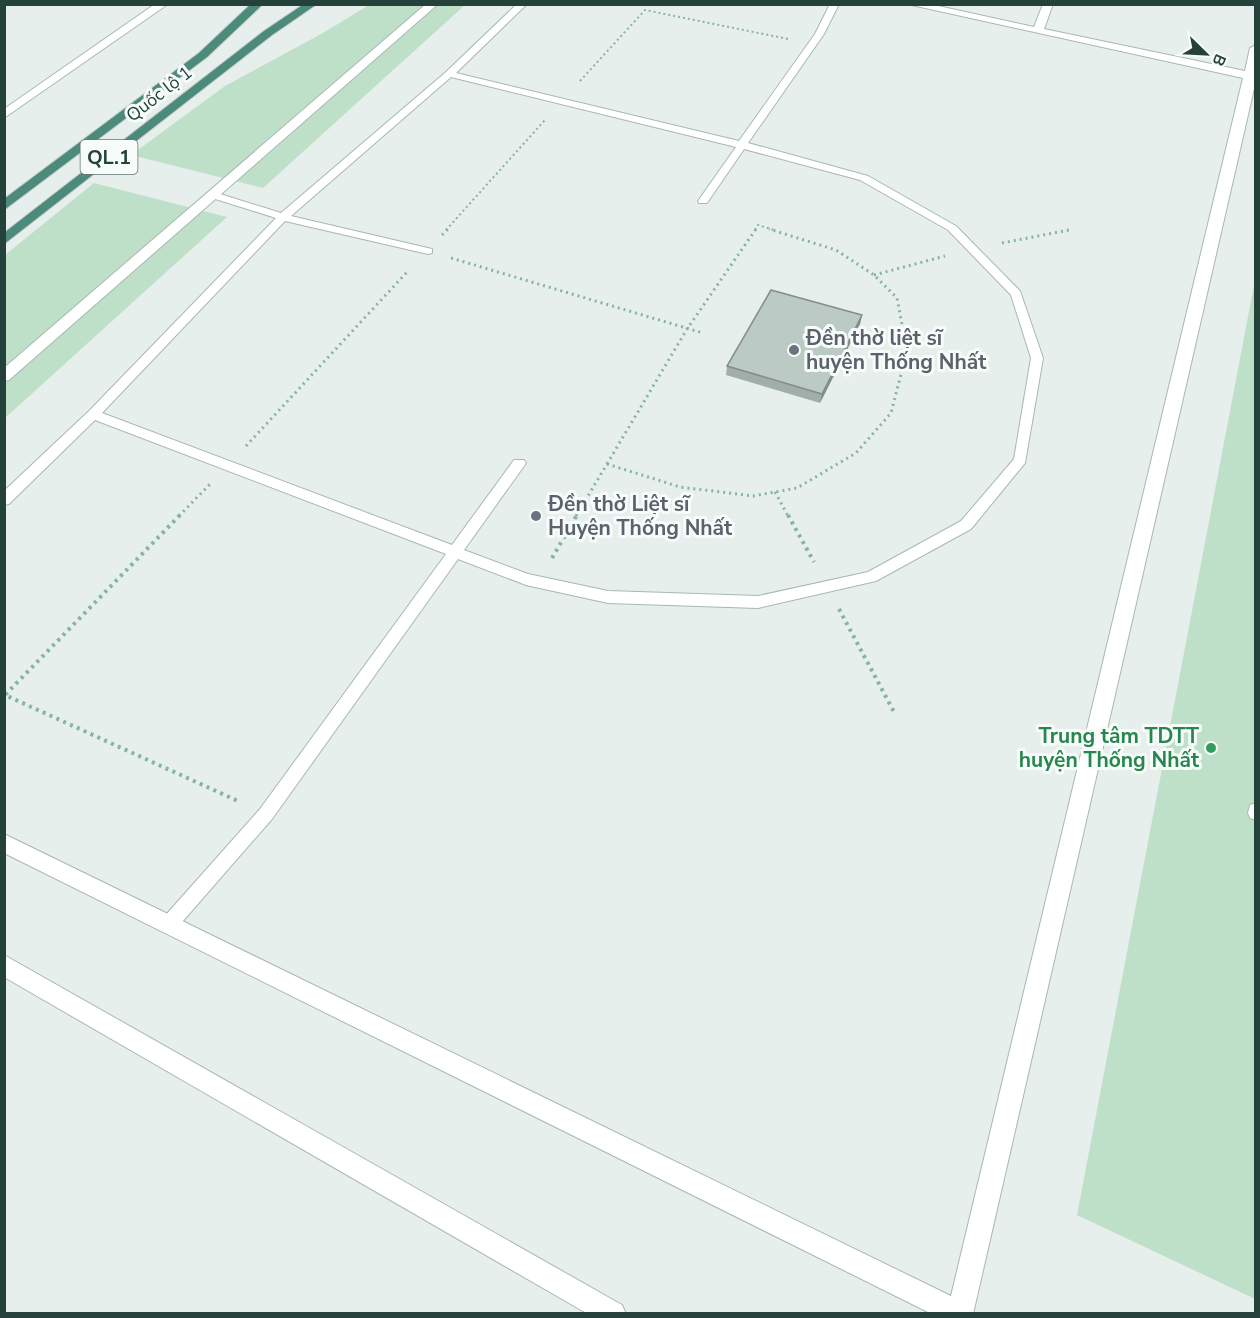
<svg xmlns="http://www.w3.org/2000/svg" width="1260" height="1318" font-family="'Nunito Sans',sans-serif">
	<style>
		.green { fill: #bfe0c8 }
		.lines { fill: none; stroke-linecap: round; stroke-linejoin: round }
		.service-casing { stroke: #a8b8b2; stroke-width: 2 }
		.minor-casing { stroke: #a8b8b2; stroke-width: 2 }
		.trunk-casing { stroke: #c2cac8; stroke-width: 2 }
		.path-far2 { stroke: #86b3a5; stroke-width: 2; stroke-dasharray: 2 3; stroke-linecap: butt }
		.path-far1 { stroke: #86b3a5; stroke-width: 3; stroke-dasharray: 2 4; stroke-linecap: butt }
		.path { stroke: #86b3a5; stroke-width: 4; stroke-dasharray: 3 4.5; stroke-linecap: butt }
		.service { fill: #fff; fill-rule: evenodd }
		.minor { fill: #fff; fill-rule: evenodd }
		.trunk { fill: #4c8a7c; fill-rule: evenodd }
		.wall { fill: #a1aea9 }
		.shaded-wall { fill: #838d89 }
		.building { fill: #bbcac4; stroke: #838d89; stroke-width: 1.5 }
		.worship-dot { fill: #6b7280; stroke: #f7fbf9; stroke-width: 2 }
		.leisure-dot { fill: #2e9e5b; stroke: #f7fbf9; stroke-width: 2 }
		.labels { text-anchor: middle; stroke-width: 6; stroke-linejoin: round; paint-order: stroke }
		.far-street-label { font-size: 18px; fill: #24423a; stroke: #f7fbf9 }
		.shield { fill: #f7fbf9; stroke: #637a73; stroke-width: 1.5 }
		.shield-label { font-size: 20px; font-weight: bold; fill: #24423a }
		.worship-label { font-size: 21px; font-weight: bold; fill: #5b616d; stroke: #f7fbf9; text-anchor: start }
		.leisure-label { font-size: 21px; font-weight: bold; fill: #27864d; stroke: #f7fbf9; text-anchor: end }
	</style>
	<rect width="100%" height="100%" fill="#e6efeb"/>
	<g class="green">
		<path d="M369,5H465L263,188L131,155L225,86L323,33Z"/>
		<path d="M94,183L227,217L5,418V255Z"/>
		<path d="M1255,280V1299L1077,1215Z"/>
	</g>
	<g class="lines">
		<g class="service-casing">
			<g id="service">
				<path d="M517,4H527L456,73L739,141L815,34L830,4H839L824,34L748,143L868,176L956,226L1020,291L1043,358L1025,463L971,529L876,581L758,608L608,603L526,585L458,559L272,819L176,929L170,931L164,929L161,923L164,917L260,809L446,554L95,420L9,504L4,505V491L89,411L276,218L209,197V193H217L281,213L446,72ZM451,77L736,147L698,201L699,203H707L744,149L860,180L948,230L1011,295L1031,358L1014,459L961,521L868,572L758,596L608,591L528,574L464,550L524,466L526,463L524,460H514L452,545L102,413L285,221L428,254L432,253V249L291,216Z"/>
				<path d="M1256,803V820L1250,818L1248,813L1250,805Z"/>
			</g>
		</g>
		<g class="minor-casing">
			<g id="minor">
				<path d="M155,4H168L4,118V109Z"/>
				<path d="M426,4H438L9,380L4,381V368Z"/>
				<path d="M907,4H929L1034,27L1043,4H1053L1044,29L1245,71L1250,48L1256,45V80L973,1314H932L4,853V834L951,1296L1243,78Z"/>
				<path d="M4,955L622,1305L626,1314H588L4,977Z"/>
			</g>
		</g>
		<g class="trunk-casing">
			<g id="trunk">
				<path d="M251,4H263L207,57L4,210V199L199,53Z"/>
				<path d="M304,4H317L272,35L4,244V233L264,31Z"/>
			</g>
		</g>
		<g class="path-far2">
			<path d="M580,81L645,10L788,39"/>
			<path d="M446,230L545,120"/>
			<path d="M755,230L758,225L774,230"/>
		</g>
		<g class="path-far1">
			<path d="M442,235L448,229"/>
			<path d="M1002,243L1069,230"/>
			<path d="M451,258L703,333"/>
			<path d="M874,275L945,256"/>
			<path d="M246,446L408,271"/>
			<path d="M607,464L680,487L753,496L797,488L856,453L891,413L907,351L897,298L874,275L836,250L769,229"/>
			<path d="M607,464L687,329L756,229"/>
			<path d="M775,492L788,516"/>
			<path d="M179,516L210,484"/>
			<path d="M576,516L607,464"/>
		</g>
		<g class="path">
			<path d="M180,515L5,695L238,801"/>
			<path d="M788,515L814,562"/>
			<path d="M552,558L577,515"/>
			<path d="M839,609L894,712"/>
		</g>
		<use href="#service" class="service"/>
		<use href="#minor" class="minor"/>
		<use href="#trunk" class="trunk"/>
	</g>
	<path class="wall" d="M862,315L860,324L820,403L726,375L727,366Z"/>
	<path class="shaded-wall" d="M862,315L860,324L820,403L822,394Z"/>
	<path class="building" d="M771,290L862,315L822,394L727,366Z"/>
	<g class="worship-dot">
		<circle cx="794" cy="350" r="6"/>
		<circle cx="536" cy="516" r="6"/>
	</g>
	<circle class="leisure-dot" cx="1211" cy="748" r="6"/>
	<g class="labels">
		<g class="far-street-label">
			<text transform="translate(159 94) rotate(-38)" y="6">Quốc lộ 1</text>
		</g>
		<rect class="shield" x="80.5" y="140" width="57" height="34" rx="4.5"/>
		<g class="shield-label">
			<text x="109" y="164">QL.1</text>
		</g>
		<g class="worship-label">
			<text x="806" y="345">Đền thờ liệt sĩ<tspan x="806" dy="24">huyện Thống Nhất</tspan></text>
			<text x="548" y="511">Đền thờ Liệt sĩ<tspan x="548" dy="24">Huyện Thống Nhất</tspan></text>
		</g>
		<g class="leisure-label">
			<text x="1199" y="743">Trung tâm TDTT<tspan x="1199" dy="24">huyện Thống Nhất</tspan></text>
		</g>
	</g>
	<rect width="1260" height="1318" fill="none" stroke="#24423a" stroke-width="12"/>
	<g transform="translate(1206 54) rotate(114)" stroke="#f7fbf9" stroke-width="4.5" paint-order="stroke">
	<path d="M0-4.5L10 22L0 15L-10 22Z" fill="#24423a"/>
	<text y="-9" font-size="16" font-weight="bold" text-anchor="middle" fill="#24423a">B</text>
	</g>
</svg>
